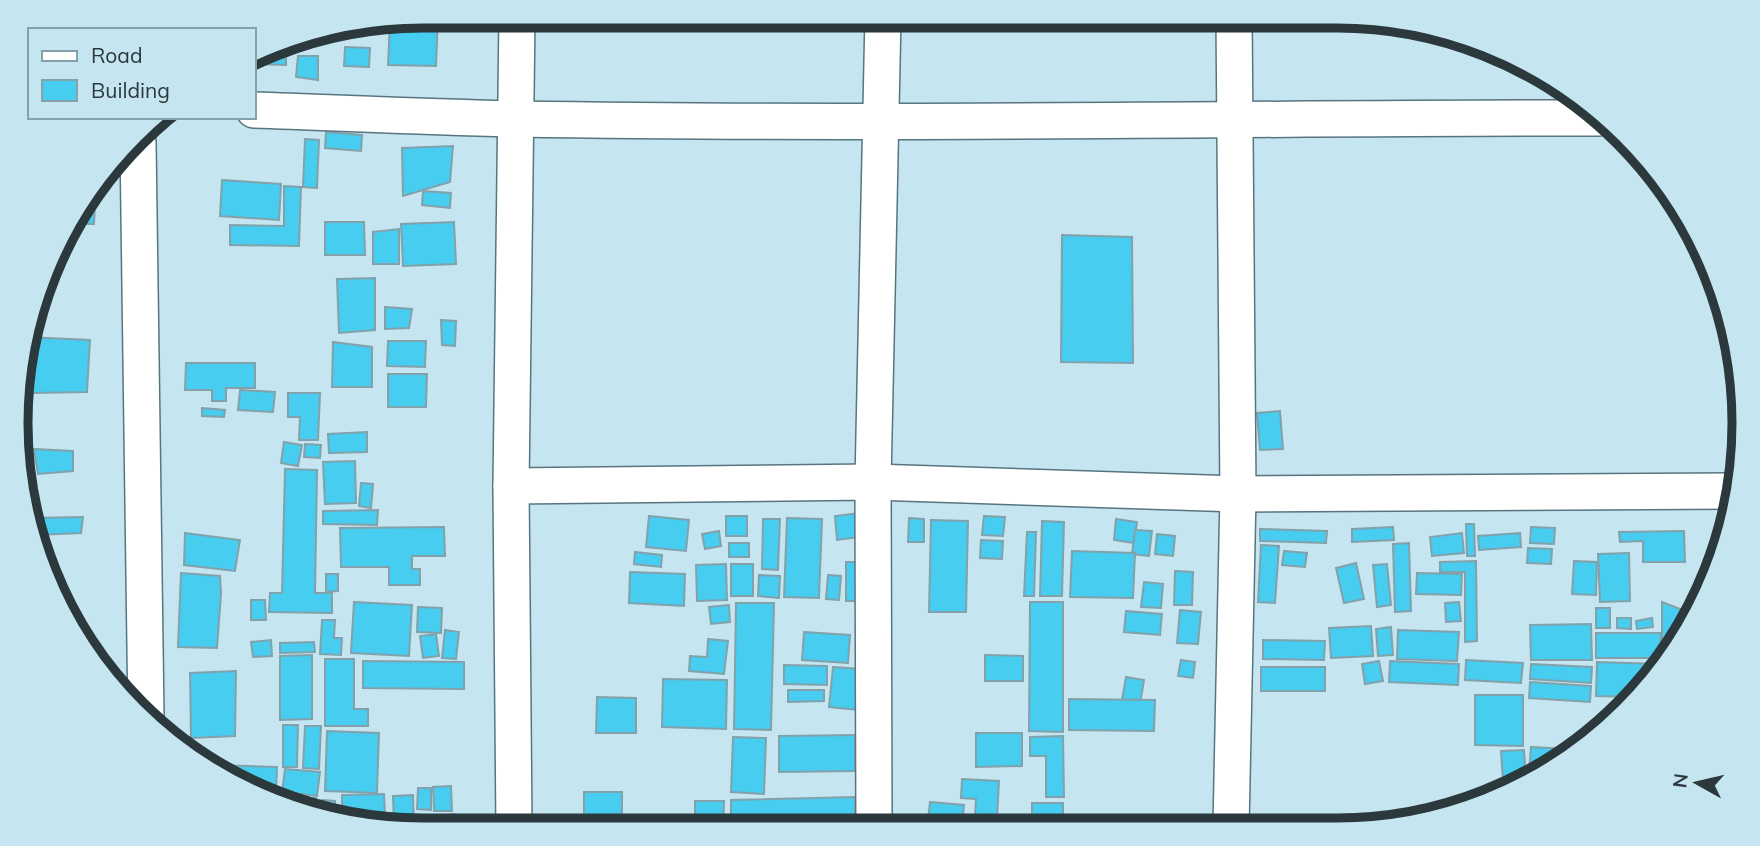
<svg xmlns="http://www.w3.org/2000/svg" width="1760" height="846" font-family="Mulish,sans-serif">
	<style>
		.building { fill: #46cdf0; stroke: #82a1ab; stroke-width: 2 }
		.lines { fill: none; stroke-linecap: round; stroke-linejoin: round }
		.street-casing { stroke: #57757e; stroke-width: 38 }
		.street { stroke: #fff; stroke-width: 35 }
		.rim { fill: none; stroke: #2b393d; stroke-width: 9 }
	</style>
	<rect width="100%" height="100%" fill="#c5e6f1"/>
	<g class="building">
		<path d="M422,16L438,17L436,66L388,65L390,21Z"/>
		<path d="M286,40V65L254,64V58Z"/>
		<path d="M345,47L370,48L369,67L344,66Z"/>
		<path d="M298,56H318V80L296,77Z"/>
		<path d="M326,132L362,135L361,151L325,148Z"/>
		<path d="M305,139L319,140L317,188L303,187Z"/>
		<path d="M453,146L450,182L403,196L402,148Z"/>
		<path d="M222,180L281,184L279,220L220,216Z"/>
		<path d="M284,186L301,187L299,246L230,245V225L284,226Z"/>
		<path d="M423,191L451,193L450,208L422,205Z"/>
		<path d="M85,202L95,203L94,224H69Z"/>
		<path d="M325,222H364L365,255H325Z"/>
		<path d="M454,222L456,264L403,266L401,224Z"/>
		<path d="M399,229V264H373V232Z"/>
		<path d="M1062,235L1132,237L1133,363L1061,362Z"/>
		<path d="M375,278V330L339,333L337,279Z"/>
		<path d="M385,307L412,309L409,328L385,329Z"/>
		<path d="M441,320L456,321L455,346L442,345Z"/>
		<path d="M26,337L90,340L87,392L32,393Z"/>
		<path d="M388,341H426L425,367L387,366Z"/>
		<path d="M333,342L372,347V387H332Z"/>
		<path d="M186,363H255V388H226V401H212V390H185Z"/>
		<path d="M388,374H427L426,407H388Z"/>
		<path d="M240,390L275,392L273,412L238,410Z"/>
		<path d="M288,393H320L318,440H299L300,417H288Z"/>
		<path d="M22,404H31L23,466H20Z"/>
		<path d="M202,408L225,410L224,417L202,416Z"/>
		<path d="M1280,411L1283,449L1260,450L1257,413Z"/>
		<path d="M367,432V452L329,453L328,434Z"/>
		<path d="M284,442L302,445L298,466L281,463Z"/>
		<path d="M305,444L321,445L320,458L304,457Z"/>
		<path d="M34,449L73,451V471L38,474Z"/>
		<path d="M355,461L356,503L325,504L323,462Z"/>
		<path d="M285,469L317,470L315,593H332V613L269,612L270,593H282Z"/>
		<path d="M361,483L373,484L371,508L359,506Z"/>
		<path d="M378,510L377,525L323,524V511Z"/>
		<path d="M859,513L861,537L837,540L835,516Z"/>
		<path d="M649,516L689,520L686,551L646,547Z"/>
		<rect x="726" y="516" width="21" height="20"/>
		<path d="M984,516L1005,517L1003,536L982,535Z"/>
		<path d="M83,517L81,533L37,535L32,518Z"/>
		<path d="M787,518L822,519L819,598L784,597Z"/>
		<path d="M909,518L924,519V542H908Z"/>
		<path d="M763,519H780L778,570L762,569Z"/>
		<path d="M1116,519L1137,522L1134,543L1114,540Z"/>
		<path d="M931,520L968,521L966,612H929Z"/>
		<path d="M1042,521L1064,522L1062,596H1040Z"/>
		<path d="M1466,524H1474L1475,556H1467Z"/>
		<path d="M444,527L445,556H412V569H420V585H389V567H341L340,528Z"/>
		<path d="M1393,527L1394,540L1352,542V529Z"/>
		<path d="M1531,527L1555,528L1554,544L1530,543Z"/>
		<path d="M1260,529L1327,531L1326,543L1260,541Z"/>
		<path d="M1135,530L1152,531L1149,556L1132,554Z"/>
		<path d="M719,531L721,546L705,549L702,534Z"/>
		<path d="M1684,531L1685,562H1643V541L1620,542L1619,532Z"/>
		<path d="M1027,532H1036L1034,596H1024Z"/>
		<path d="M185,533L240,540L235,571L184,565Z"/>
		<path d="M1462,533L1464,553L1432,556L1430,537Z"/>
		<path d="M1520,533L1521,547L1479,550L1478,536Z"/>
		<path d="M1157,534L1175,536L1173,556L1155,554Z"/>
		<path d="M981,540L1003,541L1002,559L980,558Z"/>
		<rect x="729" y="543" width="20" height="14"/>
		<path d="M1409,543L1411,611L1395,612L1393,544Z"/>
		<path d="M1261,545L1279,546L1275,603L1258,602Z"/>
		<path d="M1528,548L1552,549L1551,564L1527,563Z"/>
		<path d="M1072,551L1135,553L1133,598L1070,597Z"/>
		<path d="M1284,551L1307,553L1305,567L1282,565Z"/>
		<path d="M635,552L662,555L661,567L634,564Z"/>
		<path d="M1629,553L1630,601L1600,602L1598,554Z"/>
		<path d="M1476,561L1477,641L1465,642V572H1440V562Z"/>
		<path d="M1574,561L1597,562L1596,595L1572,594Z"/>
		<rect x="846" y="562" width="21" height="39"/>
		<path d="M1356,563L1364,599L1344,603L1336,568Z"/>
		<path d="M726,564L727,600L697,601L696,565Z"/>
		<rect x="731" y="564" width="22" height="32"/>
		<path d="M1387,564L1391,605L1377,607L1373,565Z"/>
		<path d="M1175,571L1193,572L1192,605H1174Z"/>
		<path d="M630,572L685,574L684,606L629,603Z"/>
		<path d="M181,573L220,576L221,594L217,648L178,647Z"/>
		<path d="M1417,573L1462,574L1461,595L1416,594Z"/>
		<path d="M326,574H338V591L326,592Z"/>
		<path d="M759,575L780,576L779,598L758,596Z"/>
		<path d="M828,575L841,576L839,600L826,599Z"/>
		<path d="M1144,582L1163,584L1161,608L1141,607Z"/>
		<path d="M251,600H265L266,620H251Z"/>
		<path d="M354,602L412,605L409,656L351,653Z"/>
		<path d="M1030,602H1063V732L1029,731Z"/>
		<path d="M1459,602L1461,621L1446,622L1445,603Z"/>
		<path d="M1662,602L1693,614L1662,668Z"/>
		<path d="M736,603H774L771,730L734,729Z"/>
		<path d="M729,605L730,622L711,624L709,607Z"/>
		<path d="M418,607L442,608L441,633L417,632Z"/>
		<rect x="1596" y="608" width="14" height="20"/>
		<path d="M1180,610L1201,612L1198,644L1177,643Z"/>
		<path d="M1126,611L1162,614L1160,635L1124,632Z"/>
		<path d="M1617,618H1631V629L1617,628Z"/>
		<path d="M1652,618L1653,627L1637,629L1636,621Z"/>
		<path d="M322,620H335L334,638H342L341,655L320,654Z"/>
		<path d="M1591,624L1592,660H1531L1530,625Z"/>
		<path d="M1371,626L1373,656L1331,658L1329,628Z"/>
		<path d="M1391,627L1393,655L1378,656L1376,629Z"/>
		<path d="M445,630L459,632L456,659L442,658Z"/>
		<path d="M1398,630L1459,632L1457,661L1397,659Z"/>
		<path d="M804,632L850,635L848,663L802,660Z"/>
		<path d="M1596,633H1661L1660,658H1596Z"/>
		<path d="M436,634L439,656L423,658L420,636Z"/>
		<path d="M708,639L728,641L724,674L689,671L690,656L707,657Z"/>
		<path d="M271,640L272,656L253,657L251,642Z"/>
		<path d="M1263,640L1325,641L1324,660L1263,659Z"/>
		<path d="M314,642L315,652L280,653V643Z"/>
		<path d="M312,655V719L280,720V656Z"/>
		<path d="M985,655L1023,656V681H985Z"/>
		<path d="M325,659H354V709H368V726H325Z"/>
		<path d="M1181,660L1195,662L1193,678L1178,676Z"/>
		<path d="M1466,660L1523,663L1521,683L1465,680Z"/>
		<path d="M363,661L464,662V689L363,688Z"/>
		<path d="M1379,661L1383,681L1365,684L1362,664Z"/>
		<path d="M1390,661L1459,664L1458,685L1389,682Z"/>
		<path d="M1597,662L1661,664V670L1634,697L1596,696Z"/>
		<path d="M1531,664L1592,667L1591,683L1530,679Z"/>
		<path d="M784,665L827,666V685L784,684Z"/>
		<path d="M833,667L862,669L858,710L829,707Z"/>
		<rect x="1261" y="667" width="64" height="24"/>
		<path d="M236,671L235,736L191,738L190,673Z"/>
		<path d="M1126,677L1144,680L1140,704L1122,700Z"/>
		<path d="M663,679L727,680L726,729L662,727Z"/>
		<path d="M1530,682L1591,686L1590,702L1529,698Z"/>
		<path d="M788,690H824V701L788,702Z"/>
		<path d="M1475,695H1523V746L1475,745Z"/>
		<path d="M597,697L636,698V733H596Z"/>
		<path d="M1069,699L1155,700L1154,731L1069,730Z"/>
		<path d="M283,725H298L297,767H283Z"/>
		<path d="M305,726H321L319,769L303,768Z"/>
		<path d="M327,731L379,733L377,793L325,791Z"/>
		<path d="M976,733H1022V766L976,767Z"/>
		<path d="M855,735V771L779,772V736Z"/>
		<path d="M1063,736L1064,797H1046V756H1030V737Z"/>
		<path d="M733,737L766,738L764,794L731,792Z"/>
		<path d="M1531,747L1568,749V756L1540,772H1529Z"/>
		<path d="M1524,750L1526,779L1503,781L1501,751Z"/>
		<path d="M211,765L277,767L276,793L255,792Z"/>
		<path d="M285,769L320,772L317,796L282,792Z"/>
		<path d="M962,779L999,781L997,818L975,816L976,799L961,798Z"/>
		<path d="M451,786L452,811H434L433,787Z"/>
		<path d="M418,788H431V810L417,809Z"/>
		<rect x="584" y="792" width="38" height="38"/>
		<path d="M384,794L385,816L342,814V795Z"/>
		<path d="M413,795L414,827L394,825L393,796Z"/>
		<path d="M855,797V829H731V800Z"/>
		<path d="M283,798H316L315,809L283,802Z"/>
		<path d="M322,800L335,801V813L321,810Z"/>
		<path d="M695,801H724L723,829H695Z"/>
		<path d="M930,802L964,805L962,828H927Z"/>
		<rect x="1032" y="803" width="31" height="25"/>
		<path d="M454,814V830H442L440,816Z"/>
		<path d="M415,816H433L434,830L416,829Z"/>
	</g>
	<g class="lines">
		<g class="street-casing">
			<g id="street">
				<path d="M254,110C342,113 429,117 517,119C878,125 1238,118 1599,118"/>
				<path d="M138,142L146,718"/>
				<path d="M511,486L873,482L1238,494L1731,491"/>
				<path d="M1231,827L1238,494L1234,16"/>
				<path d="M874,829L873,482L883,16"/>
				<path d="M514,830L511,486L517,16"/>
			</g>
		</g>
		<use href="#street" class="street"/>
	</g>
	<path d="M0 0H1760V846H0ZM423 28H1337A395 395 0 0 1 1732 423V423A395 395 0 0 1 1337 818H423A395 395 0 0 1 28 423V423A395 395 0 0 1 423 28Z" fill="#c5e6f1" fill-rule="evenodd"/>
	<path class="rim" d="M423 28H1337A395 395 0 0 1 1732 423V423A395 395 0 0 1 1337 818H423A395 395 0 0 1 28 423V423A395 395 0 0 1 423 28Z"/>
	<rect x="28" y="28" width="228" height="91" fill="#c5e6f1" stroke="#87a1a9" stroke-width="2"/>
	<rect x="42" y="51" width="35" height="10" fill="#ffffff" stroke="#87a1a9" stroke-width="2"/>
	<text x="91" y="63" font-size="21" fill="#2b393d">Road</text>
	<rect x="42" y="80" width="35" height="21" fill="#46cdf0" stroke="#87a1a9" stroke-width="2"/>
	<text x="91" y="98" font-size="21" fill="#2b393d">Building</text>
	<g transform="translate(1697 783) rotate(278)" stroke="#c5e6f1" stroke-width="5" paint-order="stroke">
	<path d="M0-5L12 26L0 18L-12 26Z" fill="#2b393d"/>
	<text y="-10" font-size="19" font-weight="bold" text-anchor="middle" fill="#2b393d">N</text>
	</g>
</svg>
